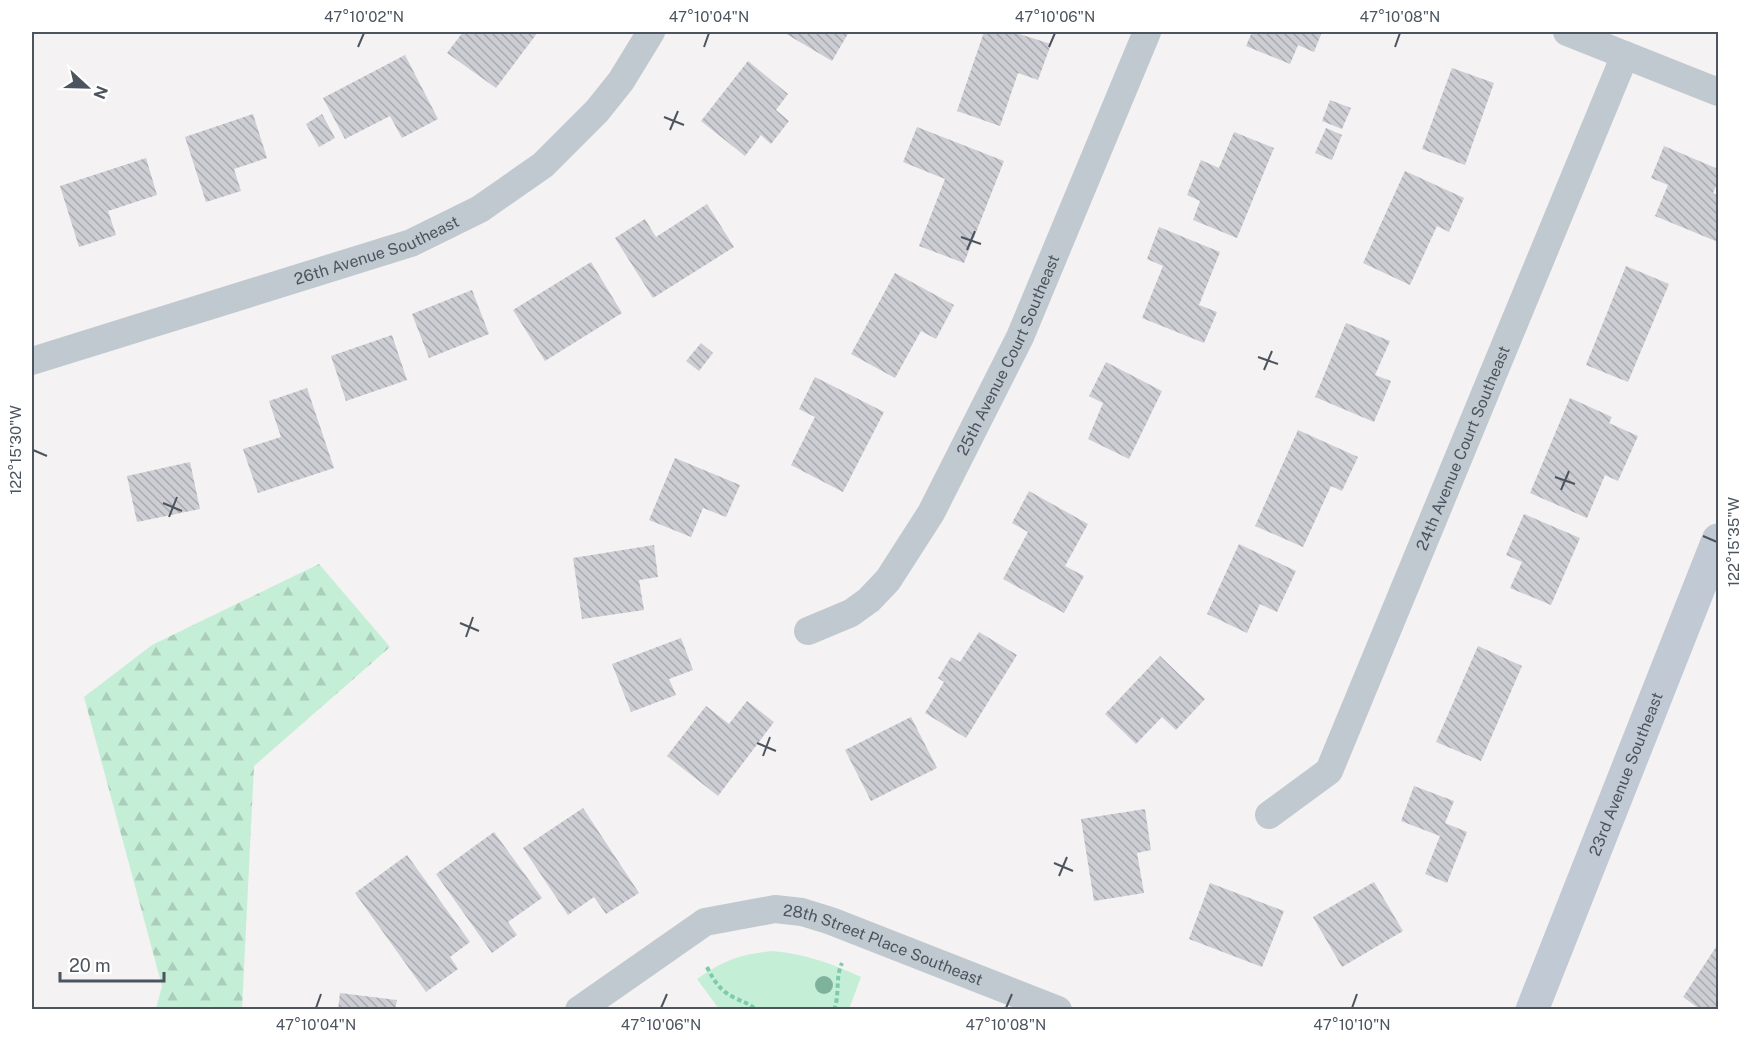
<svg xmlns="http://www.w3.org/2000/svg" width="1750" height="1041" font-family="'Public Sans',sans-serif">
	<style>
		.forest { fill: url(#forest-firs) }
		.park { fill: #c5eed7 }
		.building { fill: url(#building-back-hatch) }
		.lines { fill: none; stroke-linecap: round; stroke-linejoin: round }
		.path { stroke: #7ecba9; stroke-width: 4; stroke-dasharray: 4.5 3; stroke-linecap: butt }
		.street { stroke: #c1c9d0; stroke-width: 28 }
		.secondary { stroke: #c1c9d4; stroke-width: 33 }
		.tree { fill: #7eb29b }
		.ticks { fill: none; stroke: #4b545f; stroke-width: 2 }
		.labels { text-anchor: middle; stroke-width: 4.5; stroke-linejoin: round; paint-order: stroke }
		.street-label { font-size: 16px; fill: #4b545f; stroke: #fff }
		.neatline { fill: none; stroke: #4b545f; stroke-width: 2 }
		.ticks-label { font-size: 15px; text-anchor: middle; fill: #4b545f }
	</style>
	<defs>
		<pattern id="forest-firs" width="22" height="20" patternUnits="userSpaceOnUse" patternTransform="scale(1.5)"><rect width="22" height="20" fill="#c5eed7"/><path d="M5 1l3.5 6h-7zM16 11l3.5 6h-7z" fill="#abcebb"/></pattern>
		<pattern id="building-back-hatch" width="6" height="6" patternUnits="userSpaceOnUse" patternTransform="scale(1.5)"><rect width="6" height="6" fill="#ccced4"/><path d="M-1 5l2 2M0 0l6 6M5-1l2 2" fill="none" stroke="#a8aaaf"/></pattern>
	</defs>
	<rect width="100%" height="100%" fill="#f4f2f2"/>
	<path class="forest" d="M319,564L390,647L254,766L242,1009H156L162,986L84,697L152,645Z"/>
	<path class="park" d="M773,951C805,954 833,964 861,977L849,1009H719L697,979C724,960 741,954 773,951Z"/>
	<g class="building">
		<path d="M463,32H538L496,88L447,53Z"/>
		<path d="M783,32H849L832,61Z"/>
		<path d="M984,32H1013L1051,44L1038,80L1018,73L1000,126L957,111Z"/>
		<path d="M1252,32H1322L1314,52L1298,45L1290,64L1246,46Z"/>
		<path d="M405,55L438,119L402,138L390,116L345,139L323,98Z"/>
		<path d="M748,61L788,94L776,110L789,121L771,144L761,135L745,156L701,121Z"/>
		<path d="M1452,68L1494,83L1465,165L1422,149Z"/>
		<path d="M1330,100L1351,108L1342,129L1322,121Z"/>
		<path d="M253,114L267,158L234,169L241,191L206,202L185,137Z"/>
		<path d="M322,114L335,138L319,147L306,124Z"/>
		<path d="M917,127L1004,161L964,263L919,246L945,179L903,162Z"/>
		<path d="M1326,128L1342,135L1332,160L1315,153Z"/>
		<path d="M1234,132L1274,148L1237,238L1193,220L1200,201L1187,195L1201,160L1219,168Z"/>
		<path d="M1664,146L1718,169V182L1713,193L1718,196V242L1655,216L1668,185L1651,178Z"/>
		<path d="M146,158L157,195L108,211L116,235L79,247L60,186Z"/>
		<path d="M1405,171L1464,198L1449,232L1437,226L1410,285L1363,263Z"/>
		<path d="M707,204L734,247L653,298L615,238L645,219L656,237Z"/>
		<path d="M1159,227L1220,252L1199,305L1217,312L1204,343L1142,318L1163,266L1147,259Z"/>
		<path d="M591,262L622,313L545,361L513,310Z"/>
		<path d="M1626,266L1669,284L1628,382L1586,365Z"/>
		<path d="M895,273L954,305L936,339L921,331L895,378L851,354Z"/>
		<path d="M472,290L489,334L429,358L412,314Z"/>
		<path d="M1346,323L1390,341L1375,375L1391,381L1374,422L1315,397Z"/>
		<path d="M392,335L407,380L346,401L331,356Z"/>
		<path d="M701,343L713,353L699,371L686,361Z"/>
		<path d="M1106,362L1162,391L1129,459L1088,439L1103,403L1089,396Z"/>
		<path d="M815,377L884,412L843,492L791,465L815,417L799,409Z"/>
		<path d="M307,388L334,468L258,493L243,449L281,437L269,401Z"/>
		<path d="M1570,398L1612,417L1609,423L1638,436L1618,481L1605,475L1587,518L1530,493Z"/>
		<path d="M1298,430L1358,457L1342,491L1331,486L1303,547L1255,526Z"/>
		<path d="M675,458L740,485L726,517L703,508L691,537L649,520Z"/>
		<path d="M190,462L200,509L137,522L127,476Z"/>
		<path d="M1029,491L1088,524L1065,566L1084,576L1064,613L1003,579L1028,532L1012,523Z"/>
		<path d="M1524,514L1580,538L1551,605L1510,588L1522,562L1506,555Z"/>
		<path d="M1239,544L1296,571L1277,612L1260,604L1247,633L1207,614Z"/>
		<path d="M654,545L658,577L639,580L644,610L582,619L573,558Z"/>
		<path d="M979,632L1017,655L966,738L925,713L944,682L938,678L951,657L960,662Z"/>
		<path d="M681,638L693,670L669,679L676,695L631,712L612,664Z"/>
		<path d="M1478,646L1522,666L1481,761L1436,742Z"/>
		<path d="M1160,656L1205,699L1176,730L1162,717L1136,744L1105,714Z"/>
		<path d="M747,701L774,722L718,796L667,756L706,706L729,724Z"/>
		<path d="M911,717L937,768L871,801L845,750Z"/>
		<path d="M1414,786L1454,801L1445,823L1467,832L1447,883L1425,874L1440,836L1401,821Z"/>
		<path d="M583,808L639,893L606,914L594,897L568,915L523,848Z"/>
		<path d="M1145,809L1151,850L1137,853L1144,893L1094,901L1081,819Z"/>
		<path d="M494,832L542,898L508,922L517,935L492,953L436,874Z"/>
		<path d="M407,855L470,942L450,957L458,969L426,992L355,893Z"/>
		<path d="M1374,882L1403,931L1342,967L1313,917Z"/>
		<path d="M1210,883L1284,911L1262,967L1189,939Z"/>
		<path d="M1718,944V1010H1701L1683,997Z"/>
		<path d="M340,993L397,1000L395,1010H338Z"/>
	</g>
	<g class="lines">
		<g class="path">
			<path d="M707,967C714,981 720,991 735,998C743,1002 749,1003 756,1010"/>
			<path d="M834,1010C840,994 835,978 842,963"/>
		</g>
		<g class="street">
			<path d="M1567,32L1718,92"/>
			<path id="s1" d="M32,361L411,243L480,209L543,165L597,111L621,81L651,32"/>
			<path id="s2" d="M808,631L851,613L869,600L888,580L931,513L1020,337L1147,32"/>
			<path id="s3" d="M1269,815L1329,771L1625,55"/>
			<path id="s4" d="M579,1010L705,922L775,909L802,912L831,921L1058,1010"/>
		</g>
		<path class="secondary" id="s5" d="M1532,1010L1718,540"/>
	</g>
	<circle class="tree" cx="824" cy="985" r="9"/>
	<path class="ticks" d="M358,47L364,33M704,47L709,33M1049,47L1055,33M1395,47L1400,33M664,117L684,125M670,130L678,111M961,237L981,244M967,250L975,231M1258,357L1278,364M1264,370L1272,351M33,450L47,456M1555,477L1575,484M1561,490L1569,471M163,503L182,511M169,517L177,497M1703,536L1717,542M460,623L479,631M466,637L473,617M757,743L776,751M763,756L770,737M1054,863L1073,871M1059,876L1067,857M316,1008L321,994M661,1008L667,994M1006,1008L1012,994M1352,1008L1357,994"/>
	<g class="labels">
		<g class="street-label">
			<text dy="6" stroke="none"><textPath href="#s1" startOffset="362">26th Avenue Southeast</textPath></text>
			<text dy="6" stroke="none"><textPath href="#s2" startOffset="352">25th Avenue Court Southeast</textPath></text>
			<text dy="6" stroke="none"><textPath href="#s3" startOffset="424">24th Avenue Court Southeast</textPath></text>
			<text dy="6" stroke="none"><textPath href="#s5" startOffset="254">23rd Avenue Southeast</textPath></text>
			<text dy="6" stroke="none"><textPath href="#s4" startOffset="339">28th Street Place Southeast</textPath></text>
		</g>
	</g>
	<rect width="1750" height="1041" fill="none" stroke="#ffffff" stroke-width="66"/>
	<g transform="translate(87 87) rotate(112)" stroke="#ffffff" stroke-width="4.5" paint-order="stroke">
	<path d="M0-4.5L10 22L0 15L-10 22Z" fill="#4b545f"/>
	<text y="-9" font-size="16" font-weight="bold" text-anchor="middle" fill="#4b545f">N</text>
	</g>
	<path d="M60 972v9h104v-9" fill="none" stroke="#4b545f" stroke-width="3"/>
	<text x="69" y="972" font-size="18" fill="#4b545f" stroke="#ffffff" stroke-width="4.5" paint-order="stroke">20 m</text>
	<rect x="33" y="33" width="1684" height="975" class="neatline"/>
	<g class="ticks-label">
		<text x="364" y="22">47°10'02"N</text>
		<text x="709" y="22">47°10'04"N</text>
		<text x="1055" y="22">47°10'06"N</text>
		<text x="1400" y="22">47°10'08"N</text>
		<text transform="translate(16 450) rotate(-90)" y="5">122°15'30"W</text>
		<text transform="translate(1734 542) rotate(-90)" y="5">122°15'35"W</text>
		<text x="316" y="1030">47°10'04"N</text>
		<text x="661" y="1030">47°10'06"N</text>
		<text x="1006" y="1030">47°10'08"N</text>
		<text x="1352" y="1030">47°10'10"N</text>
	</g>
</svg>
